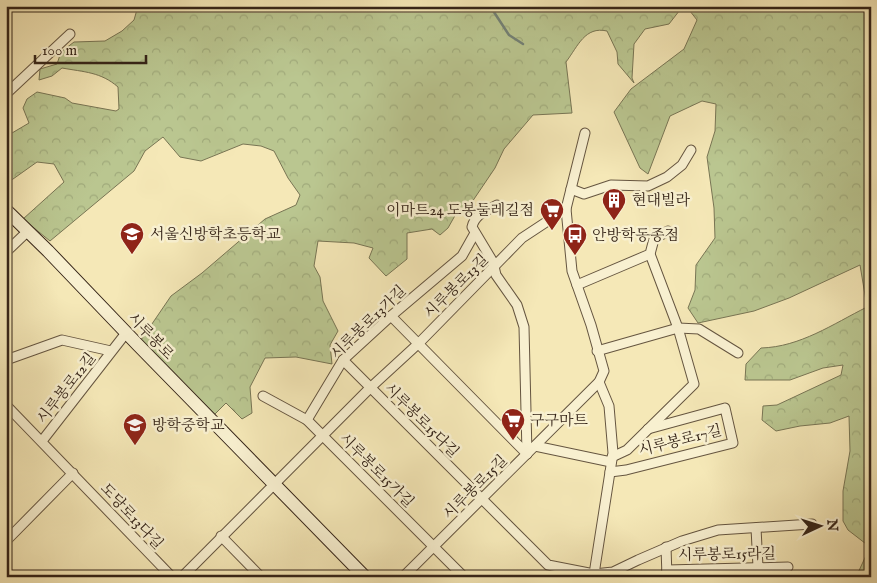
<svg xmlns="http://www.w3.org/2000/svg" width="877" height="583" font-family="'IM FELL English','Noto Serif KR',serif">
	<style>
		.forest { fill: url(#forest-crowns); stroke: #787554 }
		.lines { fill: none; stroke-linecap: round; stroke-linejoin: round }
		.stream { stroke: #738176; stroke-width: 2.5 }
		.street-casing { stroke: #655540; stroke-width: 11 }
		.secondary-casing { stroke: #352418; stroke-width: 14 }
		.street { stroke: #f8f0d0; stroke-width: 9 }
		.secondary { stroke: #f8f0d0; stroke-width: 12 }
		.labels { text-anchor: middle; stroke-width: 5; stroke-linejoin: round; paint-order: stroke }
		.poi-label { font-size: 15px; fill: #352418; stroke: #f8f0d0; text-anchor: start }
		.street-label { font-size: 15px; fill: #352418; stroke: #f8f0d0 }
	</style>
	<defs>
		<pattern id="forest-crowns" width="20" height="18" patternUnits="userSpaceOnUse" patternTransform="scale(1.25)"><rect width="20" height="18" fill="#bac690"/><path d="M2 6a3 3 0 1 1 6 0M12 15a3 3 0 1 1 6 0" fill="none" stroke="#a0aa7b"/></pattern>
	</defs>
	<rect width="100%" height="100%" fill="#f5e8b7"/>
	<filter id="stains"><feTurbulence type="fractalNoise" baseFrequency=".004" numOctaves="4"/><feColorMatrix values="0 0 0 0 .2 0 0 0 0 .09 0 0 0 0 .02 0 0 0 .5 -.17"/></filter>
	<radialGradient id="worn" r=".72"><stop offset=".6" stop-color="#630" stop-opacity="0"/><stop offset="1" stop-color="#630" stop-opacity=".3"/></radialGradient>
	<g class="forest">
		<path d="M138,6H683L669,24L645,29L634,44L632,78L634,83L618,64L617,52L607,31C585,26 578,46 566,62L572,113L533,115L504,149L495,168L472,202L457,212L448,228L440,235L432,229L407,233V259L386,276L369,258L373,248L354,243L318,241L314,266L320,277L323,301L338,331L330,345L332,364L296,357L265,358L250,387L252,413L242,419L226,403L214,415L141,340L171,296L202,273L265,219L296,205L300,195L288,178L274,151L261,146L243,144L201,161L180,157L163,137L145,151L134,171L50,241L23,219L64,182L54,164L37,162L6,184V134L12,133L29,123L23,108L27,99L37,92L65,98L72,103L116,111L119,109L118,87C101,72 84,72 62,68L52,76L39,80L40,69L57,64L61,52L74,42L105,41L122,31L134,20Z"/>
		<path d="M686,6H871V577H856L870,547L848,530L843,521V491L850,451L849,416L830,423L800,426L776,431L762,420L763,406L777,405L841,375L843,365L823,368L790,380H745L746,364L761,348C800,347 833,324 867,307L860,265L789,298L754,311L698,323L688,308L695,290L696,265L715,238L714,208L707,157L715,131L716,104L702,101L670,116L648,174L640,168L614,112L631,89L684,49L697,20Z"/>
	</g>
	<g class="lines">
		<path class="stream" d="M490,6L509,35L523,44"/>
		<g class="street-casing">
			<g id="street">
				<path d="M6,94L70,34"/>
				<path d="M571,189L584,194L611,185L648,186L667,177L682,165L691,150"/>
				<path d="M497,205C486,211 475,214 472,227L493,262L496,275L517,305L524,327L527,454"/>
				<path d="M6,252L28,231"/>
				<path d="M577,285L650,254L654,239L668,231"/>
				<path d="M391,316L527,454"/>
				<path d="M597,351L678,328L699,329L738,353"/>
				<path d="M6,360L62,340L111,351"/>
				<path d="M343,360L548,565L594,574L613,572L638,560L682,541L718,530L812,524"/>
				<path d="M263,396L307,420L464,577"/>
				<path d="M6,405L172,577"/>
				<path d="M307,420L343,360L391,316L462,256L475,233"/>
				<path d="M42,441L126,333"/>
				<path d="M535,446L611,462"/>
				<path d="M612,457L627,450L694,384L678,328L650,254"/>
				<path d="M610,472L626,470L733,443L725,408L648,429"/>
				<path d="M756,528L758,567"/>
				<path d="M221,536L261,577"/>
				<path d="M6,541L73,473"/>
				<path d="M666,547L667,577"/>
				<path d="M667,570L788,567"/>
				<path d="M594,574L613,453L609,406L599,382"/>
				<path d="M182,577L370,388L419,343L522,238L566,209"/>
				<path d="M403,577L599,382L604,371L591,325L572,271L566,209L585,133"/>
			</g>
		</g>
		<g class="secondary-casing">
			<g id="secondary">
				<path d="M6,210L48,251L138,345L365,577"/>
				<path d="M594,574V577"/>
			</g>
		</g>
		<use href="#street" class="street"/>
		<use href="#secondary" class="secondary"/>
	</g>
	<defs>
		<g id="building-pin" transform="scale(1.25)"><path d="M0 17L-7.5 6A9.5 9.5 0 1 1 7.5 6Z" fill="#8f2418" stroke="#f8f0d0"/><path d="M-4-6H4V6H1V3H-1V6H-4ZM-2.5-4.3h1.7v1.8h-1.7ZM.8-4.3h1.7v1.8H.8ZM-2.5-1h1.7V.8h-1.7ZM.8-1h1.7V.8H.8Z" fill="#fff"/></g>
		<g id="supermarket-pin" transform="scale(1.25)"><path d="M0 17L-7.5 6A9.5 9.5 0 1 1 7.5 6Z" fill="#8f2418" stroke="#f8f0d0"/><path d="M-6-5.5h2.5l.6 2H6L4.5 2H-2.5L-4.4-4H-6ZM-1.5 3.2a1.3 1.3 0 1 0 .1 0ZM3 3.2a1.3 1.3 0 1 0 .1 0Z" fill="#fff"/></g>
		<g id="school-pin" transform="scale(1.25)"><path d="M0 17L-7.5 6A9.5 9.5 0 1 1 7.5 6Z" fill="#8f2418" stroke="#f8f0d0"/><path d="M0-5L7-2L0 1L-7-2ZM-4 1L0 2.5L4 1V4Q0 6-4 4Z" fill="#fff"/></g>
		<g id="bus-pin" transform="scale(1.25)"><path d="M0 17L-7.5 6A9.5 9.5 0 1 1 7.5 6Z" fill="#8f2418" stroke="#f8f0d0"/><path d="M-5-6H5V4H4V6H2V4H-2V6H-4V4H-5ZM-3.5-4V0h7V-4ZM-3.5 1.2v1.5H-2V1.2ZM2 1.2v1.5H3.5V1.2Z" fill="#fff"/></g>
	</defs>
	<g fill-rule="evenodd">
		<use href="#building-pin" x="614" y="200"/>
		<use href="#supermarket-pin" x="552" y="210"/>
		<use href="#school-pin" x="132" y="234"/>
		<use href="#bus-pin" x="575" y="235"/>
		<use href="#supermarket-pin" x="513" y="420"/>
		<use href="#school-pin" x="135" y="425"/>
	</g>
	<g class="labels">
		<g class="poi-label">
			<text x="632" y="205">현대빌라</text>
			<text x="534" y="215" text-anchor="end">이마트24 도봉둘레길점</text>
			<text x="150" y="239">서울신방학초등학교</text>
			<text x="592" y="240">안방학동종점</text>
			<text x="530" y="425">구구마트</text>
			<text x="152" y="430">방학중학교</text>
		</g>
		<g class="street-label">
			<text transform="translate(456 286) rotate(-45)" y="5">시루봉로13길</text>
			<text transform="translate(368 322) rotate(-44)" y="5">시루봉로13가길</text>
			<text transform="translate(151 336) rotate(46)" y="5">시루봉로</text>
			<text transform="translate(66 388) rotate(-52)" y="5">시루봉로12길</text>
			<text transform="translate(422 420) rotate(45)" y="5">시루봉로15다길</text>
			<text transform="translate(680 440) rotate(-14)" y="5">시루봉로17길</text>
			<text transform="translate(377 470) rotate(45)" y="5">시루봉로15가길</text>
			<text transform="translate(475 487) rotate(-45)" y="5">시루봉로15길</text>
			<text transform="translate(132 516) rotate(47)" y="5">도당로13다길</text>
			<text transform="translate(727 554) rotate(-1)" y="5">시루봉로15라길</text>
		</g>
	</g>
	<rect width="877" height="583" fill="none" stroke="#f5e8b7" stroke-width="25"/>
	<rect x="8" y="8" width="862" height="568" fill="none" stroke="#352418" stroke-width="2.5"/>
	<rect x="12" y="12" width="852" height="558" fill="none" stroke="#352418"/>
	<g transform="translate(820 526) rotate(86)" stroke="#f8f0d0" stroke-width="4" paint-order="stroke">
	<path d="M0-4L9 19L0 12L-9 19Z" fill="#352418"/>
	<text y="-8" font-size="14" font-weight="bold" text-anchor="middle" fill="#352418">N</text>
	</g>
	<path d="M35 55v8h111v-8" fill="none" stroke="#352418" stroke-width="2.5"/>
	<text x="42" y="55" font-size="15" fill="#352418" stroke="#f8f0d0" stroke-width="4" paint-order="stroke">100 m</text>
	<rect width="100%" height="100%" filter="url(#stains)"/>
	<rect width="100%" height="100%" fill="url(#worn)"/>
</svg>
